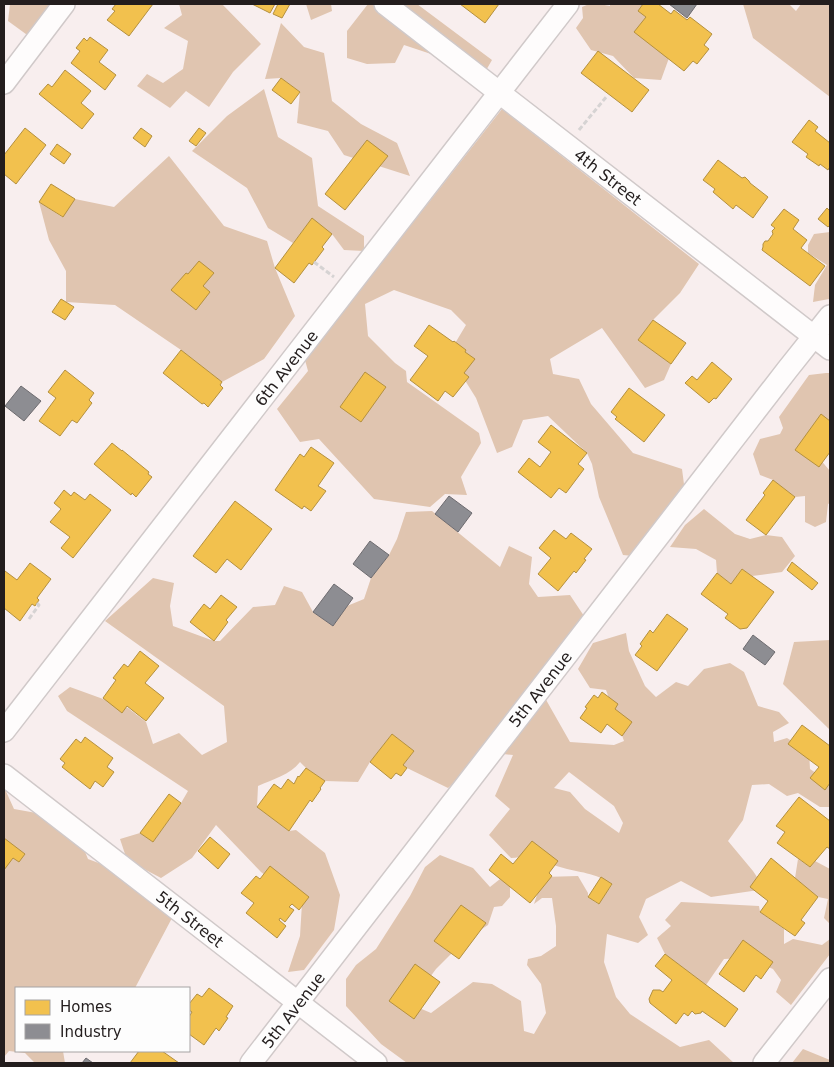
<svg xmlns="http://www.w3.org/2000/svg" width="834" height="1067" font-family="'DejaVu Sans',sans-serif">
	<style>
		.forest { fill: #e0c5b0; fill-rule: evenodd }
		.homes { fill: #f2c14e; stroke: #b4903f }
		.industry { fill: #8d8d92; stroke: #6d6b6f }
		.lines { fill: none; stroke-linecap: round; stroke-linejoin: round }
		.minor-casing { stroke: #d0c9c9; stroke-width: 24 }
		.path { stroke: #d6d3d3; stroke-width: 3; stroke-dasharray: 5 2.5; stroke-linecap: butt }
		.minor { stroke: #fefcfc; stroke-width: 21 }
		.labels { text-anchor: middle; stroke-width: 5; stroke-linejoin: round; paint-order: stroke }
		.street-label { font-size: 16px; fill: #231d1d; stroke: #fdfdfd }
	</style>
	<rect width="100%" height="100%" fill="#f8eeee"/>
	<g class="forest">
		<path d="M10,4H54L30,37L8,21Z"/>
		<path d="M179,4H222L261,44L233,72L209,107L186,91L170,108L137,86L147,74L163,83L183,69L188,41L164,28L182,15Z"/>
		<path d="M306,4H331L332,11L311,20Z"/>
		<path d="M368,4H417L492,60L485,72L404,45L395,63L367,64L347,58V31Z"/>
		<path d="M589,4H599L610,6V4H645L654,26L673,47L661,80L634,78L613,56L591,50L576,28L583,18L582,7Z"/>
		<path d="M743,4H789L796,11L801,4H830V42L829,48L830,51V97L753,38Z"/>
		<path d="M281,23L304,47L324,53L332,101L361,124L397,143L410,176L344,155L328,131L297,123L300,92L281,78L265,79Z"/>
		<path d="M264,89L278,137L312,158L318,206L364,236V251L344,250L332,234L312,219L293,243L268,228L247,188L192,151L227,116Z"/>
		<path d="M502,109L699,264L680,293L653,320L638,340L671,364L664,380L645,388L602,328L550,359L553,374L579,379L591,404L633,453L682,469L685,492L633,556L623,555L599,497L592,464L587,453L548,416L523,420L512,447L497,453L476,398L466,382L454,345L466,325L451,310L394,290L365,304L368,336L395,363L406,371L407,382L479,433L481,443L461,477L467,495L445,494L430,507L374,499L319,439L300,442L277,409L308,371L305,360Z"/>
		<path d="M169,156L224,226L267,241L275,268L295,316L264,359L222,382L181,350L115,305L66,302V271L49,240L39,202L62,217L75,199L114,207Z"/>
		<path d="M830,232V296L829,299L813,302L815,285L827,265L808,253V245L814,234Z"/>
		<path d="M826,373H830V432L808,433L813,451L830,471V503L828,504L826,522L815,527L805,522V496L795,497L773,480L760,475L753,454L760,439L780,434L783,428L779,417L809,375Z"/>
		<path d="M704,509L735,534L750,539L766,535L782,537L795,556L782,572L752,576L742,569L731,584L717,573L716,560L696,549L670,547L685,525Z"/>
		<path d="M432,511L500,567L509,546L532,557L529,584L538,597L570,595L586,619L545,698L570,742L614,745L624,741L606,690L590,688L578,669L593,643L626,633L629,651L645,686L656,697L676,682L688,686L704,669L730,663L744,672L758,706L779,712L789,723L773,732L774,742L787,738L809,752L810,769L826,780L830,781V807H820L798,793L787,796L769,784L752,785L743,820L728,841L753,871L765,889L711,897L681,881L646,899L639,917L648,935L638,943L607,934L604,962L616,997L630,1014L680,1047L709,1040L734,1063H407L381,1044L346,1006V979L356,965L376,949L410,896L425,867L440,855L473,868L490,887L500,879L510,883V897L502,906L494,907L488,925L465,940L436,969L410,1004L431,1013L473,982L492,984L521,1001L524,1031L534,1034L546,1013L541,984L527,965L528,959L541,956L556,946V926L552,898H542L534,904L543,877L578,876L588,893V897L598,904L612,885C596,872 579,873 560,867C551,865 543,859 534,857C528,855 518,858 511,858L489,835L510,809L495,796L513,755L484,752L469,771L448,788L407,768L403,765L414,751L392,734L370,762L358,782L325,781L306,768L300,762C290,775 273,779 258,786L257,807L289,831L296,830L325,853L340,895L334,930L304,970L288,972L300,936L302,903L261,872L216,825L192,858L161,878L127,860L120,839L140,833L153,842L181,803L188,791L67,711L58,696L70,687L128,708L146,722L153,744L179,733L202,755L227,742L224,706L105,621L153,578L174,583L170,606L173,626L214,641H220L253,607L275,605L284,586L302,592L313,612L333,626L347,606L364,599L371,578L389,555L397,539L406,512ZM569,772L614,806L623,823L619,833L585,809L570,792L554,788Z"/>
		<path d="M830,640V730L783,684L794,642Z"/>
		<path d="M4,787L14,809L42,814L81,842L88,859L104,865L172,918L135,988H16V1051H63L65,1063H35L25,1053L9,1051L4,1057Z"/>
		<path d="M798,859L810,867L815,861L830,869V924L824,918L828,899L818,897L795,878Z"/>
		<path d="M681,902L759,906L760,912L784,929V944L793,939L822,945L830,939V954L791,1005L776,992L781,980L773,969L746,958L724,959L706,985L665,954L657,938L671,926L665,920Z"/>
		<path d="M803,1049L830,1060V1063H792Z"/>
	</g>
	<g class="homes">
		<path d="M116,4H153L129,36L107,20L115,11L112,9Z"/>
		<path d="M252,4H275L270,13Z"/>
		<path d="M278,4H290L282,18L273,14Z"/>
		<path d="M460,4H499L485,23Z"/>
		<path d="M643,4H658L671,14L674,10L687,20L690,17L712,34L704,45L709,49L697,64L693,61L684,71L634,32L646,17L638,11Z"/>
		<path d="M90,37L108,50L99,62L116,75L105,90L71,63L80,51L76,48L84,38L87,41Z"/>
		<path d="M598,51L649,90L632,112L581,73Z"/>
		<path d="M65,70L91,91L81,103L94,114L82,129L39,94L48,84L52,87Z"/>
		<path d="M281,78L300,92L291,104L272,90Z"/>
		<path d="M809,120L818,127L815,131L830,143V169L829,168L828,170L820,164L819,166L806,157L808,154L792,142Z"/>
		<path d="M25,128L46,145L16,184L4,174V155Z"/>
		<path d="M141,128L152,136L145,147L133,138Z"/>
		<path d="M199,128L206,133L196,146L189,141Z"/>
		<path d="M367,140L388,156L345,210L325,194Z"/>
		<path d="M57,144L71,154L64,164L50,154Z"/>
		<path d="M718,160L742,178L745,177L749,181L750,183L768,197L753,218L736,205L733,209L713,192L715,189L703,180Z"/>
		<path d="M51,184L75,199L63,217L39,202Z"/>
		<path d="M827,208L830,211V225L828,227L818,219Z"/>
		<path d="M784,209L799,220L793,229L807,240L801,248L825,266L810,286L762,250L763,247V244L765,241H768L773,234L772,231L775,228L771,225Z"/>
		<path d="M312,218L332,234L322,247L324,249L312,265L309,263L294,283L275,268Z"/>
		<path d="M199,261L214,273L203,286L210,292L196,310L171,290L186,273L188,274Z"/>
		<path d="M61,299L74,307L65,320L52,312Z"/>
		<path d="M653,320L686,343L671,364L638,340Z"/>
		<path d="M429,325L453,342L454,341L466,350L465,352L475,359L464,373L469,377L453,397L445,391L438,401L410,380L428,356L414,346Z"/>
		<path d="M181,350L222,382L220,385L223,388L208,407L204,403L202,404L163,373Z"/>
		<path d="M712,362L732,379L716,399L714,398L709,403L685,383L692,376L697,380Z"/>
		<path d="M65,370L94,393L89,400L92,403L77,423L72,420L60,436L39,421L56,398L48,392Z"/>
		<path d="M365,372L386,387L361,422L340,407Z"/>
		<path d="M629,388L665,415L644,442L615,419L617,417L611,412Z"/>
		<path d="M821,414L830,421V452L819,467L795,450Z"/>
		<path d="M551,425L587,453L578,464L584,469L566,493L559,488L551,498L518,472L529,458L540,467L551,452L538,442Z"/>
		<path d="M112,443L122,451V450L149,472L148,474L152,477L136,497L132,493L131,495L94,464Z"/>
		<path d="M311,447L334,463L318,486L326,491L311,511L304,506L302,509L275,490L300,454L304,457Z"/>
		<path d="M773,480L795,497L766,535L746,520L765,495L763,493Z"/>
		<path d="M64,490L71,496L74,492L85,500L90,494L111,510L73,558L61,548L70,537L50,522L61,509L54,503Z"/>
		<path d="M235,501L272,529L241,570L227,559L216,573L193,556Z"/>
		<path d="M554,530L566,539L571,533L592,549L584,559L586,560L576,573L574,571L558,591L538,574L551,558L539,548Z"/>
		<path d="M792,562L818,583L812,590L787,570Z"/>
		<path d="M30,563L51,579L37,598L39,600L35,606L32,604L20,621L4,608V572L5,571L17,580Z"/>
		<path d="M742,569L774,592L747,628L740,629L725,618L728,614L701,594L717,573L731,584Z"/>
		<path d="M221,595L237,607L226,620L228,622L214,641L190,622L204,604L210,609Z"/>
		<path d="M667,614L688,629L657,671L635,655L642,646L640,644L650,630L653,633Z"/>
		<path d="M140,651L159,666L145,683L164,698L146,721L127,706L122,713L103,698L116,680L113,678L124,664L128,667Z"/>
		<path d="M602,692L618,704L615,709L632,722L622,736L607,724L601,733L580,718L587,708L585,707L594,695L598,698Z"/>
		<path d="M802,725L830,746V783L825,790L810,778L819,767L788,744Z"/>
		<path d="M392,734L414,751L403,765L407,768L401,776L396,773L391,779L370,762Z"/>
		<path d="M85,737L113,758L107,767L114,772L103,787L95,781L90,789L62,767L65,763L60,759L76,739L81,743Z"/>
		<path d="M306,768L325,781L320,788L321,789L312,802L310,800L289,831L257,807L274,784L281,789L288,779L294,784L298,776L299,777Z"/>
		<path d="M169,794L181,803L153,842L140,833Z"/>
		<path d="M799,797L830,821V849L827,847L810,867L777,843L785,832L776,826Z"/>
		<path d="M210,837L230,854L218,869L198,851Z"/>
		<path d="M4,838L25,854L19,862L13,858L4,870Z"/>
		<path d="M532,841L558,861L549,873L552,876L530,903L489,870L501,854L513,864Z"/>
		<path d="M771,858L818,897L801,920L805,923L795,936L760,912L768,901L750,887Z"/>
		<path d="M270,866L309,897L299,910L292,904L289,907L294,910L285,922L280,918L279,920L286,926L277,938L246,913L254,903L241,893L256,876L260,879Z"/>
		<path d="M601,877L612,884L599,904L588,897Z"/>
		<path d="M461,905L486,923L459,959L434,941Z"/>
		<path d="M743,940L773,962L761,979L756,975L744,992L719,974Z"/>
		<path d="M665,954L738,1009L725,1027L702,1011L701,1013L695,1014L692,1011L688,1016L684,1013L676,1024L650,1003L649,999L653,990H660L663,992L672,980L655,966Z"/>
		<path d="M415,964L440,982L414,1019L389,1001Z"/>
		<path d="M209,988L233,1006L226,1017L228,1018L219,1031L216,1028L204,1045L189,1034V1017L192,1012L189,1010V1004L197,994L202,997Z"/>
		<path d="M139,1051H162L179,1063H130Z"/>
	</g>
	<g class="industry">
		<path d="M669,4H697L687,18Z"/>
		<path d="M21,386L41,401L24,421L5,406Z"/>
		<path d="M449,496L472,513L458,532L435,514Z"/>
		<path d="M370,541L389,555L371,578L353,564Z"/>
		<path d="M334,584L353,598L333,626L313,612Z"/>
		<path d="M753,635L775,652L765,665L743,649Z"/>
		<path d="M86,1058L93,1063H82Z"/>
	</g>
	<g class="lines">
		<g class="minor-casing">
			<g id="minor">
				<path d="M385,4L830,349"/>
				<path d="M4,83L64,4"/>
				<path d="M4,731L568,4"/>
				<path d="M4,775L376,1063"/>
				<path d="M251,1063L787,370L830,316"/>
				<path d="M764,1063L830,979"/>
			</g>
		</g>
		<g class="path">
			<path d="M579,130L607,96"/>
			<path d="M314,262L334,277"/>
			<path d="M29,619L39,605L37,603"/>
		</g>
		<use href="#minor" class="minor"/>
	</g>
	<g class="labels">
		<g class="street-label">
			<text transform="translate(608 177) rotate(38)" y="6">4th Street</text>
			<text transform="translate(286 368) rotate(-52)" y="6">6th Avenue</text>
			<text transform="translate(540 689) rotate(-52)" y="6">5th Avenue</text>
			<text transform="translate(190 919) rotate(38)" y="6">5th Street</text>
			<text transform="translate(293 1010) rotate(-52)" y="6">5th Avenue</text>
		</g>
	</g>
	<rect width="834" height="1067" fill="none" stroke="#231d1d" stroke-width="10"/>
	<rect x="15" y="987" width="175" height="65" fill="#fdfdfd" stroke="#a6a3a3"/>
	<rect x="25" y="1000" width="25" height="15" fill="#f2c14e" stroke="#a6a3a3"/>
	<text x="60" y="1012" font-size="15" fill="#231d1d">Homes</text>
	<rect x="25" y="1024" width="25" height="15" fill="#8d8d92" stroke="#a6a3a3"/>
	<text x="60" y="1037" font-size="15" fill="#231d1d">Industry</text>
</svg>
